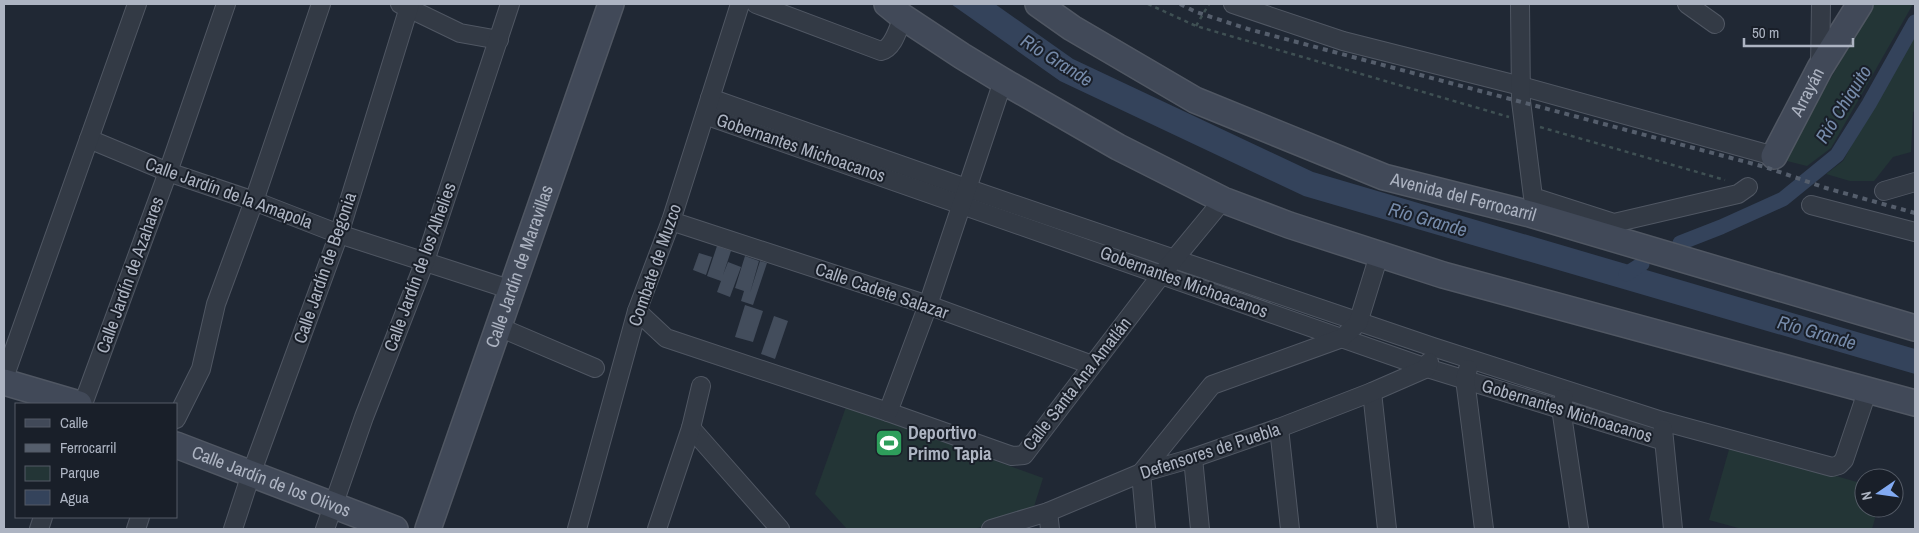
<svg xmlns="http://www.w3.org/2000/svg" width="1919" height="533" font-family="'Archivo Narrow',sans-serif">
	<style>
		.green { fill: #233536 }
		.water { fill: #34435b }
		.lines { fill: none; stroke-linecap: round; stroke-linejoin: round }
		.canal { stroke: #34435b; stroke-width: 15 }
		.building { fill: #434d5c }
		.street-casing { stroke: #505763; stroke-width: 20 }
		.secondary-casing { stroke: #505763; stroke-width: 28 }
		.path { stroke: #3f5053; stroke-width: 2.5; stroke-dasharray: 4 4; stroke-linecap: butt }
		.street { stroke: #333a45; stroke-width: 18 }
		.secondary { stroke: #414958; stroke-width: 25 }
		.rail { stroke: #555e6c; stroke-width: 4; stroke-dasharray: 5 5; stroke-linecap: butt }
		.labels { text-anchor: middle; stroke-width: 4; stroke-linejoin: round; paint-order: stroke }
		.street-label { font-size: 18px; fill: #adb4c2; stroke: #191f29 }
		.poi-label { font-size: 18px; font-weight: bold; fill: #adb4c2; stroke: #191f29; text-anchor: start }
		.water-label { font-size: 19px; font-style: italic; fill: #768baa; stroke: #191f29 }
	</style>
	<rect width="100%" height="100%" fill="#202834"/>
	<g class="green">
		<path d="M1874,4H1913L1831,148L1807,166L1783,160Z"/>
		<path d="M1915,30V111L1913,112L1911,152L1893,157L1874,181H1850L1826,174L1843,161Z"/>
		<path d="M846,407L1043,478L1032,513L974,529H847L815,494Z"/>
		<path d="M1730,446L1864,484V508H1878L1872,529H1742L1709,520Z"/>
	</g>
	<path class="water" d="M951,4H995L1073,59L1313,172L1915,349V374L1304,196L1060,81Z"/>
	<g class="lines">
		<g class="canal">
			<path d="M1680,243L1721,227L1783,199L1837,155L1869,104L1915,22"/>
			<path d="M1626,274L1642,264"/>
		</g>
	</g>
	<g class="building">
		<path d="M717,246L731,251L723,275L728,262L741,267L730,297L717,292L721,281L707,276Z"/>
		<path d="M699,253L712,257L706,275L693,270Z"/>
		<path d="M745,256L759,261L750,293L760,261L767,263L753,305L741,301L744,291L735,288Z"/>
		<path d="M745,305L763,311L753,342L735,337Z"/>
		<path d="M774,316L788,321L775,359L761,354Z"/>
	</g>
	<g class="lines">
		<g class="street-casing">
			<g id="street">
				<path d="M400,4L460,33L499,40"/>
				<path d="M756,4L881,51C894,48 898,28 903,17"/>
				<path d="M1233,4L1343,41L1521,86L1774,156"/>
				<path d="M1520,4L1521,101L1533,197L1614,223L1738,194L1748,187"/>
				<path d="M1687,4L1715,24"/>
				<path d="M1820,67L1821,4"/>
				<path d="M710,98L966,188L1433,347L1662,421L1832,467L1839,465L1844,460L1868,389"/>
				<path d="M705,115L1427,368L1664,441"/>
				<path d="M89,139L168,172L254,201L339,234L512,290"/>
				<path d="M1884,191L1915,182"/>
				<path d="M1811,205L1915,232"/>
				<path d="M671,221L928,305L1092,365"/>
				<path d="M637,311L666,338L888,412L1012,456L1024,455L1162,274L1223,200"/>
				<path d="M499,327L595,368"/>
				<path d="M1468,369L1465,379L1484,529"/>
				<path d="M4,378L137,4"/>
				<path d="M1372,392L1387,529"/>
				<path d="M1564,398L1561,408L1579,529"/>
				<path d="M83,404L168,172L226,4"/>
				<path d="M888,412L928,305L1003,81"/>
				<path d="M176,419L201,369L216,304L254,201L321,4"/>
				<path d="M691,428L780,529"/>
				<path d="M1279,428L1290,529"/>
				<path d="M1663,429L1673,529"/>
				<path d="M1193,458L1200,529"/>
				<path d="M1141,473L1212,385L1342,338L1358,323L1379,255"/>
				<path d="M1141,473L1146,529"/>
				<path d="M1048,512L1050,529"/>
				<path d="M39,529L43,517"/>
				<path d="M136,529L140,517"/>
				<path d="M233,529L251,474L339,234L410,4"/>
				<path d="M325,529L364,417L425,261L510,4"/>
				<path d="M577,529L637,311L671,221L740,4"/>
				<path d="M657,529L691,428L701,386"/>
				<path d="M991,529L1048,512L1141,473L1193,458L1279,428L1372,392L1427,368L1429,362"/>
			</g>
		</g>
		<g class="secondary-casing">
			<g id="secondary">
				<path d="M887,4L903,17L962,56L1003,81L1118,147L1223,200L1289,225L1443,275L1915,403"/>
				<path id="s1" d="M1038,4L1072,28L1195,100L1384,177L1530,214L1915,328"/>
				<path id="s2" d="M1774,156L1820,68L1860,4"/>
				<path d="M4,382L79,404"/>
				<path id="s3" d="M176,445L395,529"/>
				<path id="s4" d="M428,529L611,4"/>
			</g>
		</g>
		<g class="path">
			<path d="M1148,4L1196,26L1509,117"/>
			<path d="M1196,26L1209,4"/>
			<path d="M1540,127L1725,180"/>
		</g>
		<use href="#street" class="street"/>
		<use href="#secondary" class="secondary"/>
		<path class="rail" d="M1180,4L1196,12L1248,29L1765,167L1826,188L1915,213"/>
	</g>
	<defs>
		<g id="stadium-square" transform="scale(1.4375)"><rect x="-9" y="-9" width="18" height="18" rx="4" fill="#2e9e5b" stroke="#191f29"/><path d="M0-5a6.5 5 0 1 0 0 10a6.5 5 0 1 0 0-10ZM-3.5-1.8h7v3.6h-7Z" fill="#fff"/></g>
	</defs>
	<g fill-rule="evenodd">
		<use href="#stadium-square" x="889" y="443"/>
	</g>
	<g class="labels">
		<g class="street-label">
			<text dy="6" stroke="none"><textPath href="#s2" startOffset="72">Arrayán</textPath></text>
			<text transform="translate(801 148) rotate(19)" y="6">Gobernantes Michoacanos</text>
			<text transform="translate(229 193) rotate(20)" y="6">Calle Jardín de la Amapola</text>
			<text dy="6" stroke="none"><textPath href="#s1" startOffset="470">Avenida del Ferrocarril</textPath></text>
			<text transform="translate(655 265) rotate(-71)" y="6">Combate de Muzco</text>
			<text transform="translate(420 267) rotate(-70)" y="6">Calle Jardín de los Alhelies</text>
			<text dy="6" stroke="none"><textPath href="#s4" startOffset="278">Calle Jardín de Maravillas</textPath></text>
			<text transform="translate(325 268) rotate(-71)" y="6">Calle Jardín de Begonia</text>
			<text transform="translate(130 275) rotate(-70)" y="6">Calle Jardín de Azahares</text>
			<text transform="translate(1184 282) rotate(20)" y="6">Gobernantes Michoacanos</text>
			<text transform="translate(882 291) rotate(19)" y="6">Calle Cadete Salazar</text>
			<text transform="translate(1077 384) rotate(-52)" y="6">Calle Santa Ana Amatlán</text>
			<text transform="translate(1567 411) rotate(17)" y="6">Gobernantes Michoacanos</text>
			<text transform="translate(1210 451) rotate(-18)" y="6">Defensores de Puebla</text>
			<text dy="6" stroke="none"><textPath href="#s3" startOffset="102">Calle Jardín de los Olivos</textPath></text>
		</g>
		<g class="poi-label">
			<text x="908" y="439">Deportivo<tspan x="908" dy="21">Primo Tapia</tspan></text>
		</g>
		<g class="water-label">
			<text transform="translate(1057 60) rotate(32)" y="7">Río Grande</text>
			<text transform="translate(1843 104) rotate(-58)" y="7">Rió Chiquito</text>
			<text transform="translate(1428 219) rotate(16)" y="7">Río Grande</text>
			<text transform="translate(1817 332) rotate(16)" y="7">Río Grande</text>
		</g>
	</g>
	<rect width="1919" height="533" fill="none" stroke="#adb4c2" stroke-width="10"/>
	<rect x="15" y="403" width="162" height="115" fill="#191f29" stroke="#545b66"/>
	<rect x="25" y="419" width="25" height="8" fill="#414958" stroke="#545b66"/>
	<text x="60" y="428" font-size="15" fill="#adb4c2">Calle</text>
	<rect x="25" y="444" width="25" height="8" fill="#555e6c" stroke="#545b66"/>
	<text x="60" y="453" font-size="15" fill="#adb4c2">Ferrocarril</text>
	<rect x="25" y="466" width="25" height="15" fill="#233536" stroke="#545b66"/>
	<text x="60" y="478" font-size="15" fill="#adb4c2">Parque</text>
	<rect x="25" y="490" width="25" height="15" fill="#34435b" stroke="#545b66"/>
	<text x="60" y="503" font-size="15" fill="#adb4c2">Agua</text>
	<g transform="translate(1879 493) rotate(257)"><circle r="24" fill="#191f29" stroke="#545b66"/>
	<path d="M0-4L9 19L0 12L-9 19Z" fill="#82aaf2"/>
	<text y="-8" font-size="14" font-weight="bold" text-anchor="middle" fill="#adb4c2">N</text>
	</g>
	<path d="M1744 38v8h109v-8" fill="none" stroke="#adb4c2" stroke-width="2.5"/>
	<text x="1752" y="38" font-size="15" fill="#adb4c2" stroke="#191f29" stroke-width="4" paint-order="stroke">50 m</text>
</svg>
